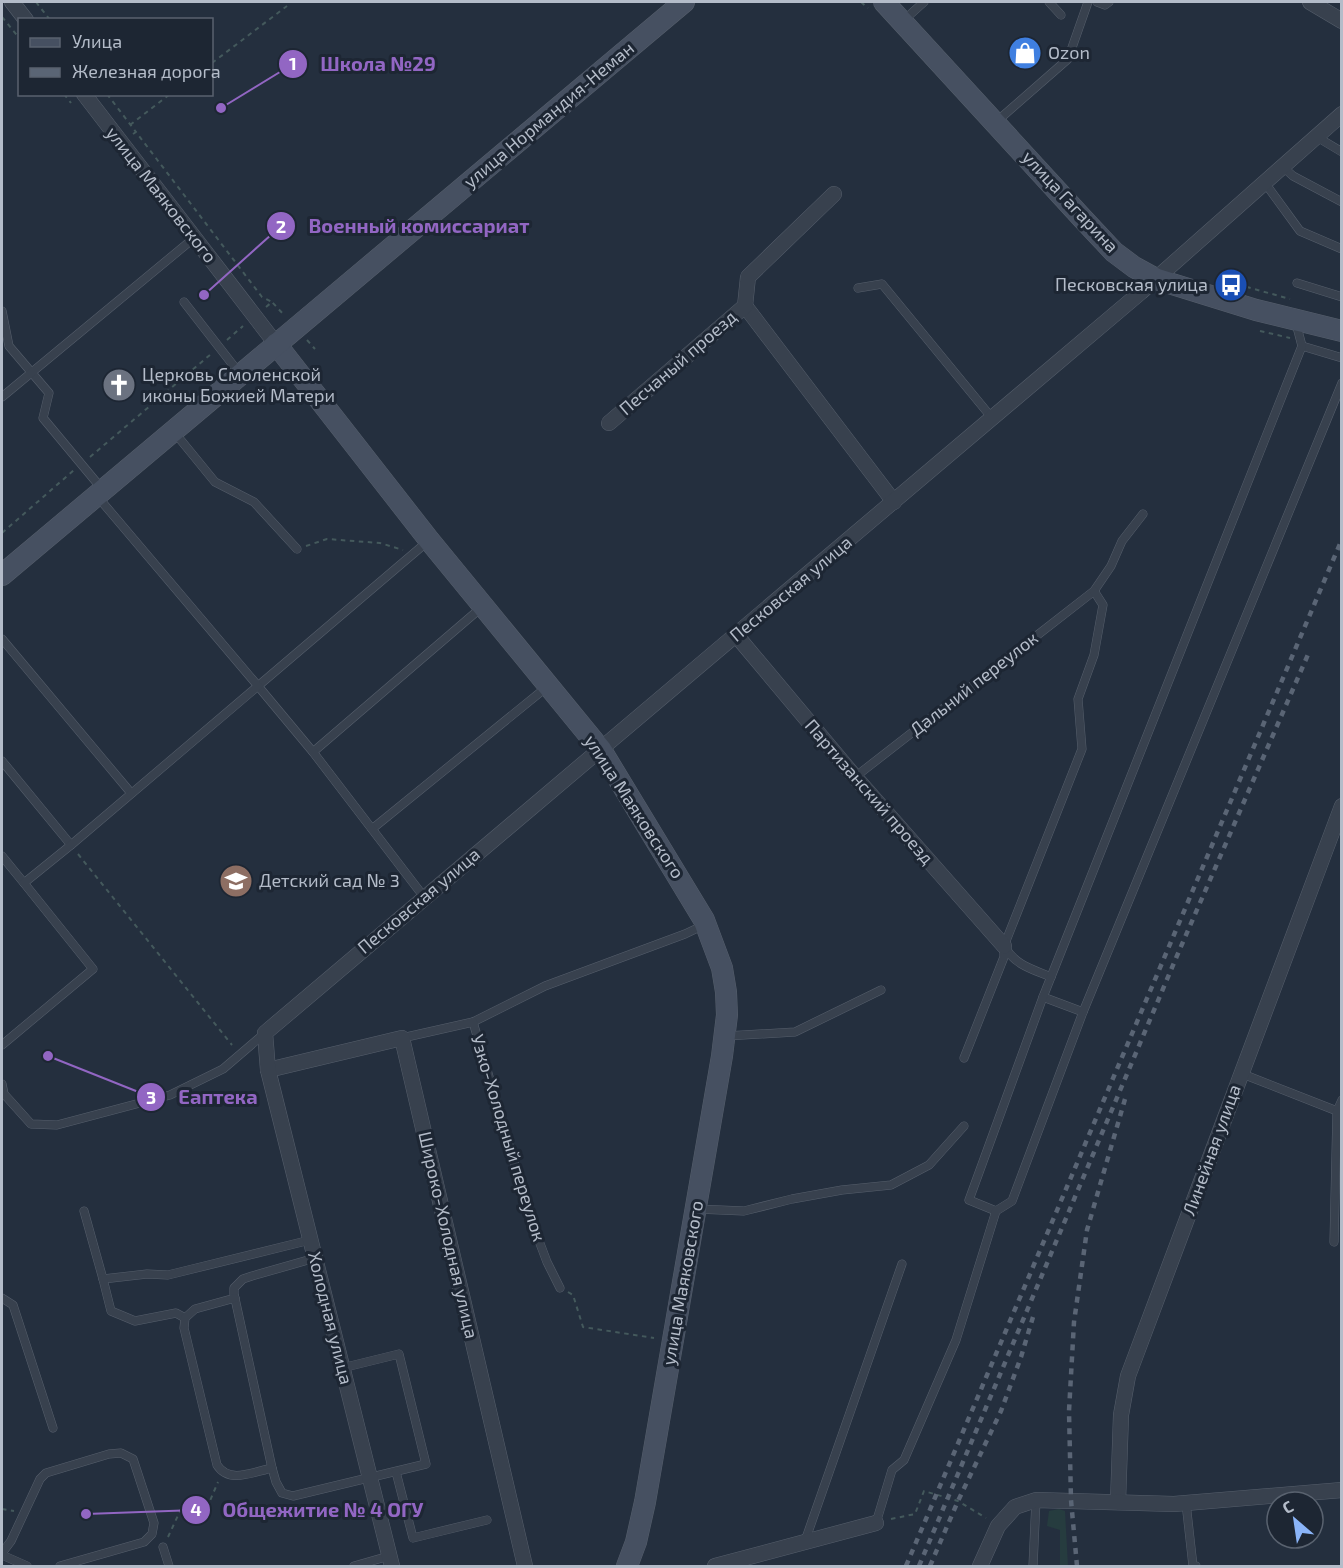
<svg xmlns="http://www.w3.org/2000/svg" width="1343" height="1568" font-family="'Exo 2',sans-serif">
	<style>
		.green { fill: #263c3f }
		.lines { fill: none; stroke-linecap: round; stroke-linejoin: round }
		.lane-casing { stroke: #565f6c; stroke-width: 9 }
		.street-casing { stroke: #565f6c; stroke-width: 16 }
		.secondary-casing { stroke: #565f6c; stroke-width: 22 }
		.path { stroke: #44595c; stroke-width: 2; stroke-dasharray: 4.5 4.5; stroke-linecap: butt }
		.lane { stroke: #38414e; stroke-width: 8 }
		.street { stroke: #38414e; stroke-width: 15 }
		.secondary { stroke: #465061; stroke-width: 21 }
		.rail { stroke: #5a6575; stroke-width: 4.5; stroke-dasharray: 6 6; stroke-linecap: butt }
		.labels { text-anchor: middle; stroke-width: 6; stroke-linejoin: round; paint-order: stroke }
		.poi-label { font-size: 18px; fill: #b4bcc9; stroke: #1d2633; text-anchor: start }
		.street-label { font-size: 18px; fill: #b4bcc9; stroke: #1d2633 }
		.leader { fill: none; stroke: #9266c3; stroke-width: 2 }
		.callout-dot { fill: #9266c3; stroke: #1d2633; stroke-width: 2 }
		.mark-label { font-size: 18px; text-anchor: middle; font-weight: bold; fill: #fff }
		.callout-label { font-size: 20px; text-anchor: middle; font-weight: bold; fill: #9266c3; stroke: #1d2633; stroke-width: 6; stroke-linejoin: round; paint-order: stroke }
	</style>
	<rect width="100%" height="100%" fill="#242f3e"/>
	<path class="green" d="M1059,1509L1065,1511L1068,1566H1060V1530L1047,1526L1049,1511Z"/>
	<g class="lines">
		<g class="lane-casing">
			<g id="lane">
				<path d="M1049,2L1061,15"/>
				<path d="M1097,2L1105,5L1109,2"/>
				<path d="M904,20L924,2"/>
				<path d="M996,122L1068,59L1088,2"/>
				<path d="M1317,137L1342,152"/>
				<path d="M1283,167L1293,176L1342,202"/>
				<path d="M1265,183L1300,231L1342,249"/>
				<path d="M1297,283L1342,297"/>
				<path d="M858,288L882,284L992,418"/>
				<path d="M184,302L240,374"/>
				<path d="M2,311L9,346L49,393L43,418L102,489"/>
				<path d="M1302,346L1342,358"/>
				<path d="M2,397L194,238"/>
				<path d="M175,433L215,482L254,502L297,549"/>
				<path d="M2,639L131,793"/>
				<path d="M313,752L482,607"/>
				<path d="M2,761L71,845"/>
				<path d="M855,777L1094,591L1111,566L1122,541L1143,514"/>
				<path d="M372,829L548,686"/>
				<path d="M2,856L24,883"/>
				<path d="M424,897L313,752L258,686L427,542"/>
				<path d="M1005,947C1015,965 1032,969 1051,977"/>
				<path d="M1043,997L1083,1012"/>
				<path d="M473,1022L545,986L685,934L704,925"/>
				<path d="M726,1036L795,1032L881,990"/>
				<path d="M402,1038L473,1022L530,1217L547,1262L560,1288"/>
				<path d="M2,1045L93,969L24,883L71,845L258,686L97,496"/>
				<path d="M964,1058L1004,957V946L1082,749L1078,699L1094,655L1103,605L1094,591"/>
				<path d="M1240,1073L1337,1111"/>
				<path d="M2,1084L4,1094L31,1124L57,1125L170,1095L223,1069L265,1033"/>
				<path d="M697,1209L744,1211L792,1199L842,1190L891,1185L929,1165L964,1126"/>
				<path d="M84,1211L103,1279L147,1274L168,1275L310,1240"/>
				<path d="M996,1211L969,1200L1043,997L1302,346L1296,323"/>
				<path d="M1334,1242L1337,1111L1342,1100"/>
				<path d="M315,1258L252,1276L243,1279L234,1288V1294L272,1468L276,1482L282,1493L293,1496L426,1464L399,1354L342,1368"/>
				<path d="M103,1279L111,1311L135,1321L176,1313L185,1318"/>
				<path d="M2,1298L13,1305L53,1428"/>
				<path d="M235,1298L195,1309L185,1318L184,1328L217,1465C229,1484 253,1472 272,1468"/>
				<path d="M396,1472L413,1538L487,1520"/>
				<path d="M1186,1503L1193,1566H1196"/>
				<path d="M876,1523L892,1470L904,1460L956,1340L996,1211L1012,1201L1083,1012L1342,383"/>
				<path d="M805,1541L902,1264"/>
				<path d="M163,1547L169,1566"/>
				<path d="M2,1553L11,1541L40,1479L46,1473L109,1454L121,1453L133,1459L154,1523L152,1534L144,1542L60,1566"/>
				<path d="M2,1555L27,1566"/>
				<path d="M354,1566L389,1556"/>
				<path d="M1033,1566L1036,1500"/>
			</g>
		</g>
		<g class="street-casing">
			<g id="street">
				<path d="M12,2L26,20"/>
				<path d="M1310,2L1342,21"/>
				<path d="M84,94L276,344"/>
				<path d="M745,306L894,502"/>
				<path d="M609,423L745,306L748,277L834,194"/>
				<path d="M736,635L855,777L1004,946"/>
				<path d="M268,1070L402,1038L525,1566"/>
				<path d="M1118,1502L1121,1415L1128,1376L1342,806"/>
				<path d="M392,1566L268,1070L265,1033L1141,292L1342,114"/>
				<path d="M715,1566L876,1523"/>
				<path d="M980,1566L998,1526L1015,1507L1036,1500L1174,1504L1342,1490"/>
			</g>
		</g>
		<g class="secondary-casing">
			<g id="secondary">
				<path d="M884,2L1083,219L1114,252L1134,267L1156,279L1256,310L1342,331"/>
				<path d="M276,344L429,540L601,750L704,920L722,968L726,992L727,1015L722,1056L645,1502L636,1542L627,1566"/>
				<path d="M2,575L684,2"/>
			</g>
		</g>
		<g class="path">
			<path d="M36,2L50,20"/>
			<path d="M861,2L868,8"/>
			<path d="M2,17L20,39"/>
			<path d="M212,63L287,6"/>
			<path d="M64,94L71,103"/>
			<path d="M107,94L136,132"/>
			<path d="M130,125L170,94"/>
			<path d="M133,134L136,132L262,297L272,302"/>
			<path d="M1229,282L1290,299"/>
			<path d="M266,307L272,302L285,316"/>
			<path d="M1260,331L1290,338"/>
			<path d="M227,340L243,326"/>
			<path d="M307,340L315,349"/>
			<path d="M90,457L211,354"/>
			<path d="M2,533L74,470"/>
			<path d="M306,546L327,539L380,543L403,550"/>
			<path d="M78,854L232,1045"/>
			<path d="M568,1292L573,1295L583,1327L654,1338"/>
			<path d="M2,1509L14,1511"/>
			<path d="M891,1519L915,1514L924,1491L958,1501L986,1518"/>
			<path d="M168,1537L181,1509L209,1503L218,1482"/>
		</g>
		<use href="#lane" class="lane"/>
		<use href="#street" class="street"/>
		<use href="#secondary" class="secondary"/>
		<g class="rail">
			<path d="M906,1566L1342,539"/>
			<path d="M919,1566L1179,951L1310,650"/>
			<path d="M930,1566L958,1501L1001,1411L1021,1357L1033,1317"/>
			<path d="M1077,1566L1071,1500L1069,1411L1074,1322L1087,1230L1125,1099"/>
		</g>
	</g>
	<defs>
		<g id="shop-disc" transform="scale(1.725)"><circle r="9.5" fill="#3f7fe0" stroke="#1d2633"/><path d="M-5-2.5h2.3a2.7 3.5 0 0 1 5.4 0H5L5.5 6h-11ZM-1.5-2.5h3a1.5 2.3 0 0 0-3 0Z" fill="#fff"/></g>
		<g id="bus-disc" transform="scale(1.725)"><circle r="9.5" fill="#1a4fb4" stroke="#1d2633"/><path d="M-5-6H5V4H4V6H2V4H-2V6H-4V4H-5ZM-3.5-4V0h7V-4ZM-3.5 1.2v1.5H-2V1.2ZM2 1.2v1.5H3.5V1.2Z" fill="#fff"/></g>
		<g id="church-disc" transform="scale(1.725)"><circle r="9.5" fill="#6b7280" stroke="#1d2633"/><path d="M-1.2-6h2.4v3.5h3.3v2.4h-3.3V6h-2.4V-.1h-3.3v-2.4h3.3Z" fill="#fff"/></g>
		<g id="school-disc" transform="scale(1.725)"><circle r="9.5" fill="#8d6e63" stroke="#1d2633"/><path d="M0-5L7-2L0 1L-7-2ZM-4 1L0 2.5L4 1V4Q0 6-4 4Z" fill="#fff"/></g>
	</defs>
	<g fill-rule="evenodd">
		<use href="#shop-disc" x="1025" y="53"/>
		<use href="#bus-disc" x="1231" y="285"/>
		<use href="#church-disc" x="119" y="385"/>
		<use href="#school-disc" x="236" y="881"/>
	</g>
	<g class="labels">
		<g class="poi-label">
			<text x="1048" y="59">Ozon</text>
			<text x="1208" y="291" text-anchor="end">Песковская улица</text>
			<text x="142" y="381">Церковь Смоленской<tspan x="142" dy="21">иконы Божией Матери</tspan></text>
			<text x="259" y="887">Детский сад № 3</text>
		</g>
		<g class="street-label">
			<text transform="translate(549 115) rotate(-40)" y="6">улица Нормандия-Неман</text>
			<text transform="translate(161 195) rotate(52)" y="6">улица Маяковского</text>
			<text transform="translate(1070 202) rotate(47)" y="6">улица Гагарина</text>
			<text transform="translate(678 363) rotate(-41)" y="6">Песчаный проезд</text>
			<text transform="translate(791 589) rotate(-40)" y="6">Песковская улица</text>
			<text transform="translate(974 684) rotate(-38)" y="6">Дальний переулок</text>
			<text transform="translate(869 792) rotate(49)" y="6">Партизанский проезд</text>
			<text transform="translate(634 807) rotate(57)" y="6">улица Маяковского</text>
			<text transform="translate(419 901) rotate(-40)" y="6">Песковская улица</text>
			<text transform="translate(508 1138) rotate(73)" y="6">Узко-Холодный переулок</text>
			<text transform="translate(1212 1150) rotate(-70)" y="6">Линейная улица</text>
			<text transform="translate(448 1235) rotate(77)" y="6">Широко-Холодная улица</text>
			<text transform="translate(683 1283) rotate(-80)" y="6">улица Маяковского</text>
			<text transform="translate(330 1318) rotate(76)" y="6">Холодная улица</text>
		</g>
	</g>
	<path class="leader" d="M221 108L293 64M204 295L281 226M48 1056L151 1097M86 1514L196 1510"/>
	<g class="callout-dot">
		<circle cx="221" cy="108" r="6"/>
		<circle cx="204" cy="295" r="6"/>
		<circle cx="48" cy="1056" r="6"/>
		<circle cx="86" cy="1514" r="6"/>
		<circle cx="293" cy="64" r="15"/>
		<circle cx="281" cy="226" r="15"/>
		<circle cx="151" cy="1097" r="15"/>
		<circle cx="196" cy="1510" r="15"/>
	</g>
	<g class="mark-label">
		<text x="293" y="70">1</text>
		<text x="281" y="233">2</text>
		<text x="151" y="1104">3</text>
		<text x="196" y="1516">4</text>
	</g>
	<g class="callout-label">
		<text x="378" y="71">Школа №29</text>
		<text x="419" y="233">Военный комиссариат</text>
		<text x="218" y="1104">Еаптека</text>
		<text x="323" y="1517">Общежитие № 4 ОГУ</text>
	</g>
	<rect width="1343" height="1568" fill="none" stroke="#b4bcc9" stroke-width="6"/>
	<rect x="18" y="18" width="195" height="78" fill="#1d2633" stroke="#59626f" stroke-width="1.5"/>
	<rect x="30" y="38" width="30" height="9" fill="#465061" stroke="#59626f" stroke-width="1.5"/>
	<text x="72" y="48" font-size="18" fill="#b4bcc9">Улица</text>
	<rect x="30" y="68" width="30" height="9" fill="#5a6575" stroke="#59626f" stroke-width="1.5"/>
	<text x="72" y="78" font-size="18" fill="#b4bcc9">Железная дорога</text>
	<g transform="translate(1295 1520) rotate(331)"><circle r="28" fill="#1d2633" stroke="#59626f" stroke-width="1.5"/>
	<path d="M0-4.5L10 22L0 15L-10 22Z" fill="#8ab4f8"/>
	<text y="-9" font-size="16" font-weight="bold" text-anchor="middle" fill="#b4bcc9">С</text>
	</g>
</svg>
